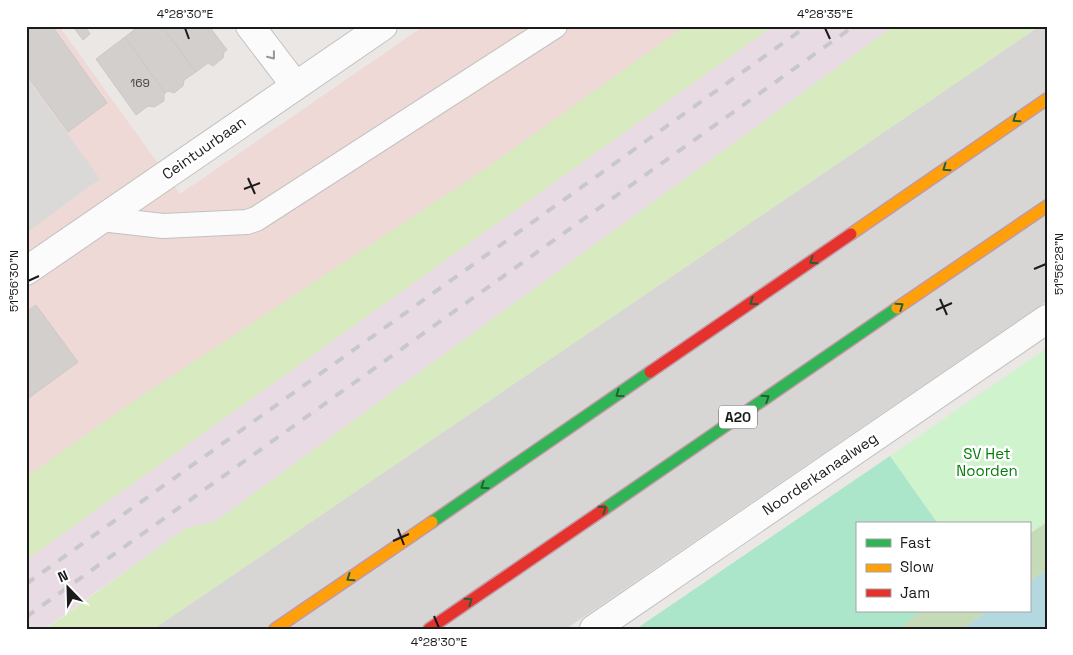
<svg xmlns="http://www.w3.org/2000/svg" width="1073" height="655" font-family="'Space Grotesk',sans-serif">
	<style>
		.commercial { fill: #eed9d7 }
		.industrial { fill: #e8dbe4 }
		.grass { fill: #d8eabf }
		.forest { fill: #c5dab6 }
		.park { fill: #cef3cd }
		.pitch { fill: #abe5ca }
		.parking { fill: #dad9d7 }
		.water { fill: #b3d8e0 }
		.pier { fill: #d7d6d5 }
		.building { fill: #d2cfcc; stroke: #cdc9c5 }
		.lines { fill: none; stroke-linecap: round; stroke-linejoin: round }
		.lane-casing { stroke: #c2c1c0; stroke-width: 26 }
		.street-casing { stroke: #c2c1c0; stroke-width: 30 }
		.fast-casing { stroke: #c199a6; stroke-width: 14 }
		.slow-casing { stroke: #c199a6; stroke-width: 14 }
		.jam-casing { stroke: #c199a6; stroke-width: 14 }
		.lane { stroke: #fcfbfb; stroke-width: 24 }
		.street { stroke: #fcfbfb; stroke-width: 28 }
		.fast { stroke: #30b455; stroke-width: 11 }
		.slow { stroke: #ff9f0a; stroke-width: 11 }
		.jam { stroke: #e5322d; stroke-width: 11 }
		.rail { stroke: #c9c8c8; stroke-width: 4; stroke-dasharray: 10 10; stroke-linecap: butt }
		.oneway { stroke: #979696 }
		.oneway2 { stroke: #246035 }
		.ticks { fill: none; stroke: #1b1b1b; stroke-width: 2 }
		.labels { text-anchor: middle; stroke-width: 5; stroke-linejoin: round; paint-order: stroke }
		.number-label { font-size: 12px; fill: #494847 }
		.shield { fill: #fff; stroke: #5f5f5f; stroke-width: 1 }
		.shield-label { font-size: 14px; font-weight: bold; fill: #1b1b1b }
		.street-label { font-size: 15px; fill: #1b1b1b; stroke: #fff }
		.park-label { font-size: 15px; fill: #047e09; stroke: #fff }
		.neatline { fill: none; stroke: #1b1b1b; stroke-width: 2 }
		.ticks-label { font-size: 12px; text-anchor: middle; fill: #1b1b1b }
	</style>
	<rect width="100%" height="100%" fill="#eae7e4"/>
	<path class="commercial" d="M26,26H59L180,194L424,26H811L26,591Z"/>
	<path class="industrial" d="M773,26H894L216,521L186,528L44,629H26V560Z"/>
	<g class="grass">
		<path d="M685,26H773L26,560V477L125,407L482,171Z"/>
		<path d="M894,26H1040L154,629H46L186,528L216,521Z"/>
	</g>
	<g class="forest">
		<path d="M1047,522V570L1029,582V534Z"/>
		<path d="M922,611H988L963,629H898Z"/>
	</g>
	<path class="park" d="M1047,348V522L1029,534V524H938L890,456Z"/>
	<path class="pitch" d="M890,456L938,524H857V611H922L898,629H636Z"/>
	<path class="parking" d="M26,76L100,179L26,233Z"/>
	<path class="water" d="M1047,570V629H963L988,611H1029V582Z"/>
	<path class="pier" d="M1040,26H1047V301L566,629H154Z"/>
	<g class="building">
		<path d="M26,26H52L107,103L68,132L26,74Z"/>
		<path d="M77,26H85L90,34L83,40L74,28Z"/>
		<path d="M139,26H162L196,72L184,80L183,86L174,93L168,91L165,93L125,37Z"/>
		<path d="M162,26H209L227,50L224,52L223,58L213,66L208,63L196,72Z"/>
		<path d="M125,37L165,93L164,95V101L154,107L148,106L136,115L96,59Z"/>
		<path d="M36,305L78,362L26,400V312Z"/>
	</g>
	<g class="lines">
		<g class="lane-casing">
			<path id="lane" d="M101,219L163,226L247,222L256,219L555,26"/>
		</g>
		<g class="street-casing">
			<g id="street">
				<path d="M250,26L295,85"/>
				<path d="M26,271L383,26"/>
				<path d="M594,629L1047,319"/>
			</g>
		</g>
		<g class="fast-casing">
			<g id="fast">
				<path d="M603,510L897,308"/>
				<path d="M432,522L650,372"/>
			</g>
		</g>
		<g class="slow-casing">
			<g id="slow">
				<path d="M851,234L1047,99"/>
				<path d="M897,308L1047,206"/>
				<path d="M275,629L432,522"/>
			</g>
		</g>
		<g class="jam-casing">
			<g id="jam">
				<path d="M650,372L851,234"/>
				<path d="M429,629L603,510"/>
			</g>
		</g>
		<use href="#lane" class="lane"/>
		<use href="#street" class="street"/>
		<use href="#fast" class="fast"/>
		<use href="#slow" class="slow"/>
		<use href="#jam" class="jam"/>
		<g class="rail">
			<path d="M26,584L807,26"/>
			<path d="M26,617L854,26"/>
		</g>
	</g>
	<defs><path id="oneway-chevron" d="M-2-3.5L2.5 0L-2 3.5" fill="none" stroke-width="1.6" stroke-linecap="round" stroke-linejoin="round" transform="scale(1.25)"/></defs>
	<use class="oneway" href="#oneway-chevron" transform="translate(272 56) rotate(52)"/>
	<g class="oneway2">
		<use href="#oneway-chevron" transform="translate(1016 119) rotate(146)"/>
		<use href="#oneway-chevron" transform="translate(946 168) rotate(145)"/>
		<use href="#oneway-chevron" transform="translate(813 261) rotate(145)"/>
		<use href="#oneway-chevron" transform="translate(753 302) rotate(146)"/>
		<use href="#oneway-chevron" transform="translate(900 306) rotate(-34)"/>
		<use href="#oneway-chevron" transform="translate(619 394) rotate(146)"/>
		<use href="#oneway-chevron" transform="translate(766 398) rotate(-34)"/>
		<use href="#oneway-chevron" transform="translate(484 486) rotate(146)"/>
		<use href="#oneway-chevron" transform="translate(603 509) rotate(-34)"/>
		<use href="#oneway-chevron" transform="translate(350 578) rotate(146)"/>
		<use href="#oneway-chevron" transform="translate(469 601) rotate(-34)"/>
	</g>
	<path class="ticks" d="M185,28L189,39M825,28L830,39M248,178L255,194M244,189L260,183M1034,269L1046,264M28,281L39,276M940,299L947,315M936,310L952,303M398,529L404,545M393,541L409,534M434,616L439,628"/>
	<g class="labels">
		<g class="number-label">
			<text x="140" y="87">169</text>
		</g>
		<rect class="shield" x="719" y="405.5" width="38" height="23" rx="4"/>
		<g class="shield-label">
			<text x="738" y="422">A20</text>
		</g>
		<g class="street-label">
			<text transform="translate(204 148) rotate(-35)" y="5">Ceintuurbaan</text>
			<text transform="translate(820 474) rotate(-34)" y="5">Noorderkanaalweg</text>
		</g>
		<g class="park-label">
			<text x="987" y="459">SV Het<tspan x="987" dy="17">Noorden</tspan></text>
		</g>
	</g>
	<rect width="1073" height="655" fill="none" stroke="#ffffff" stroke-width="55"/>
	<rect x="856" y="522" width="175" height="90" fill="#ffffff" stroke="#a4a4a4"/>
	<rect x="866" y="539" width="25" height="8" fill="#30b455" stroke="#a4a4a4"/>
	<text x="900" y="548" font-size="15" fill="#1b1b1b">Fast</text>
	<rect x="866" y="564" width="25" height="8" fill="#ff9f0a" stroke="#a4a4a4"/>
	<text x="900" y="572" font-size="15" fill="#1b1b1b">Slow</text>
	<rect x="866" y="589" width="25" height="8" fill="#e5322d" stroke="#a4a4a4"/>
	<text x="900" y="598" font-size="15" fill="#1b1b1b">Jam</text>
	<g transform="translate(68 588) rotate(337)" stroke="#ffffff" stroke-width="4" paint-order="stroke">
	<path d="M0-4L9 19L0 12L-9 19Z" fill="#1b1b1b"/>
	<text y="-8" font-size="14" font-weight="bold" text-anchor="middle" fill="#1b1b1b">N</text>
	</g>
	<rect x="28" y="28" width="1018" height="600" class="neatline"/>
	<g class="ticks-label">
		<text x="185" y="18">4°28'30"E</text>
		<text x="825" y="18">4°28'35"E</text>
		<text transform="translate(1059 264) rotate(-90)" y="4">51°56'28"N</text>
		<text transform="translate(14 281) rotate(-90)" y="4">51°56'30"N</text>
		<text x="439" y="646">4°28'30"E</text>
	</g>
</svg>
